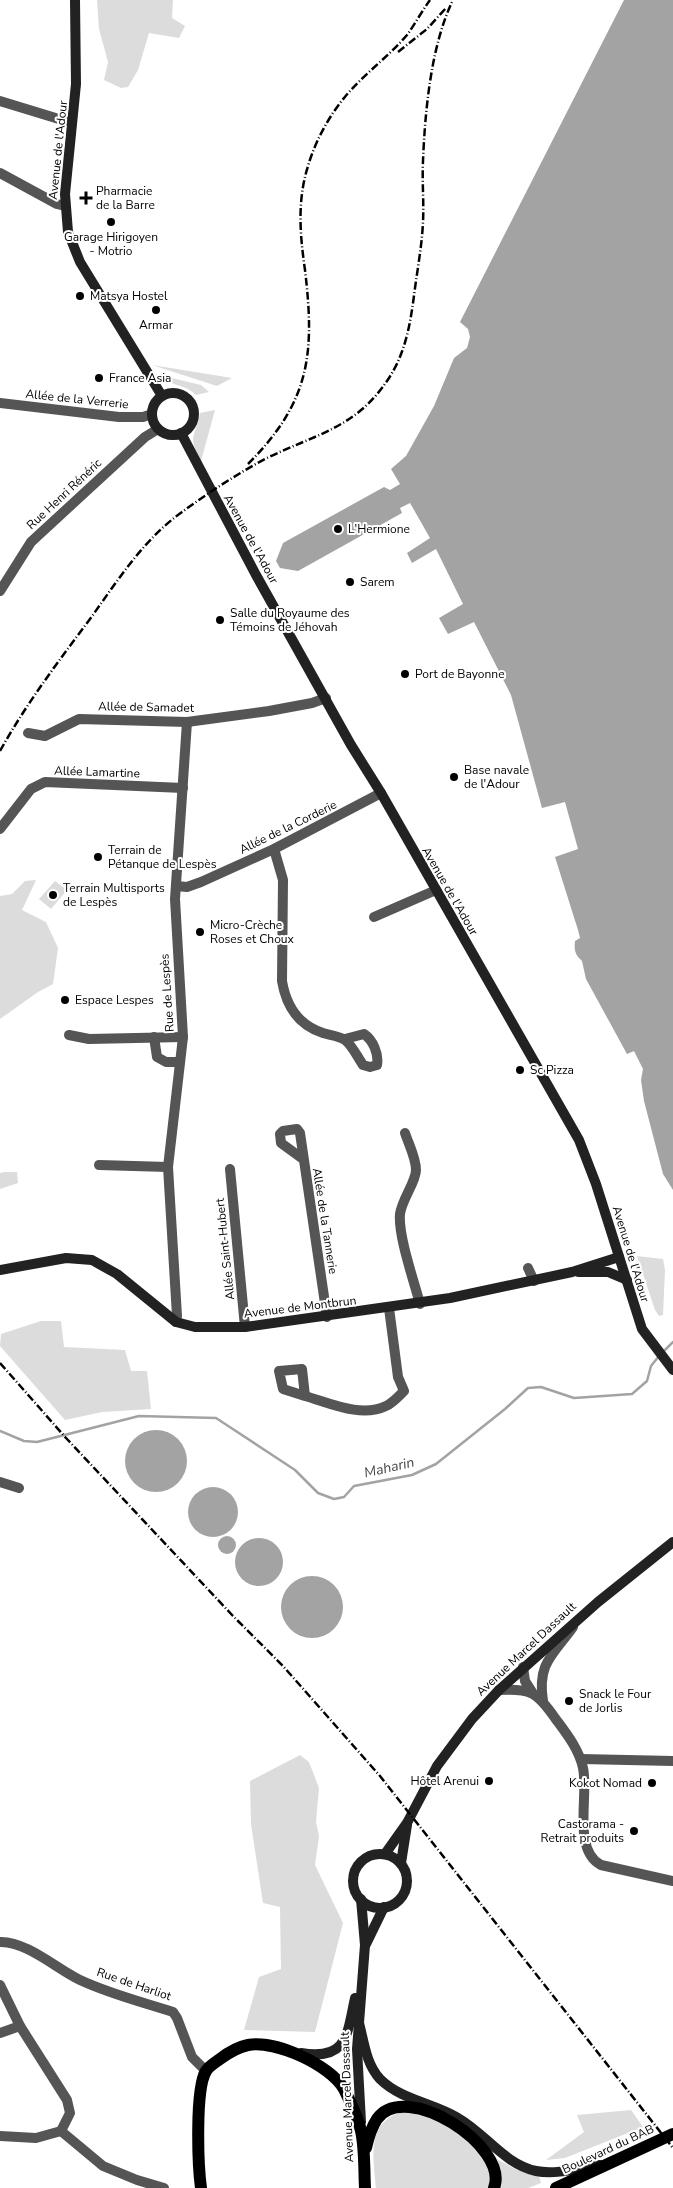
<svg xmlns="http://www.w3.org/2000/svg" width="673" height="2188" font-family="'Nunito Sans',sans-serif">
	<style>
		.green { fill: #dcdcdc }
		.water { fill: #a3a3a3 }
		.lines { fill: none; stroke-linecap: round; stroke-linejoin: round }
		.stream { stroke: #a3a3a3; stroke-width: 2.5 }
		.street { stroke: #555; stroke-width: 10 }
		.secondary { stroke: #222; stroke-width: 10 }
		.primary { stroke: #000; stroke-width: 12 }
		.rail { stroke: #000; stroke-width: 2.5; stroke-dasharray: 8 2.5 1 2.5; stroke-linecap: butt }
		.poi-dot { fill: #000; stroke: #fff; stroke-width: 2 }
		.labels { text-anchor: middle; stroke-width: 4; stroke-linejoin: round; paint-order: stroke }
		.street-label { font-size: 12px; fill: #000; stroke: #fff }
		.poi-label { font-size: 12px; fill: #000; stroke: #fff; text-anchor: start }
		.water-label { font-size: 14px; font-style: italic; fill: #444; stroke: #fff }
	</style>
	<rect width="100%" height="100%" fill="#fff"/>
	<g class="green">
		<path d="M97,0H173L172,18L185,26L179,38L149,33L138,70L128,87L121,88L104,80L108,62L99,29Z"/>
		<path d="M152,365L232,378L217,386Z"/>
		<path d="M155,374L201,385L209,392L196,395C186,384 169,386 155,374Z"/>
		<path d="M215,410L201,461C187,433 195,440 200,413Z"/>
		<path d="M36,880L22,910L46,922L58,948L53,984L38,992L0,1019V896L12,894L25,881Z"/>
		<path d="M55,881L67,890L51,909L39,899Z"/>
		<path d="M4,1172H17L18,1183L0,1189V1173Z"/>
		<path d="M637,1256L663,1259L665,1270L663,1315L659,1316L655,1310Z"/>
		<path d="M41,1321H61L64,1347L125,1350L131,1371H147L151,1409L102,1412L65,1420L0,1346L1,1334Z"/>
		<path d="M300,1755L309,1762L319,1788L316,1822L319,1836L315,1865L343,1923L315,2032L244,2030L259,1977L281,1969L280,1907L263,1903L251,1824L250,1781Z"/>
		<path d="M631,2110L643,2127L565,2158L546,2160L584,2132L577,2115Z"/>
		<path d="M401,2112C428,2113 463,2132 481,2153C485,2159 488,2168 492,2174L488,2188H376C374,2158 365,2124 401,2112Z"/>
		<path d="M497,2159L515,2169L539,2176L541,2183L528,2188H499L501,2175Z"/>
	</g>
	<g class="water">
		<path d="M624,0H673V1190L663,1174L644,1101L641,1080L643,1069L634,1051L627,1054L586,979L582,961C575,955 574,950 575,941L580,938L578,930L555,857L578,849L565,802L542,808L511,695L474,622L448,634L439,618L463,604L436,549L412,563L407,553L430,538L410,503L400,508L402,513L298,571L280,568L276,561L283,543L384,487L390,490L400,484L391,469L406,456L434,406L454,358L467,348L470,337L468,329L460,322Z"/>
		<circle cx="156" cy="1461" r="31"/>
		<circle cx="213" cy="1512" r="25"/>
		<circle cx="227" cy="1545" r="9"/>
		<circle cx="259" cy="1562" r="24"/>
		<circle cx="312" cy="1607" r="31"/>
	</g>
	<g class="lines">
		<g class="stream">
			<path d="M663,1352L673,1342"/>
			<path d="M0,1431L24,1441L37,1442L139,1416L216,1418L295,1470L318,1493L334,1499L344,1497L354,1486L412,1475L436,1464L505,1409L528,1388L541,1387L574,1398L632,1394L647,1381L651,1366L659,1356"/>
		</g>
		<g class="street">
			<path d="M0,101L72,123"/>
			<path d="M0,173L57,204L65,206"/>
			<path d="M0,403L119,417H143L152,414"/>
			<path d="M0,591L31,542L145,437L158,429"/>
			<path d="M28,733L45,736L79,719L187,722L269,711L312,703L326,698"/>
			<path d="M0,829L31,789L45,782L183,788"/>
			<path d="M274,849L283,880L282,981C286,1005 298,1025 323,1033C329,1035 340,1036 345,1040C352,1045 358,1058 363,1065L370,1067L377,1065C379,1054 373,1040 364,1034L345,1039"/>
			<path d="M176,886L187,887L201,882L274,849L381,793"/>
			<path d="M374,917L436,890"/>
			<path d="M69,1035L89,1039L183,1037"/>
			<path d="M154,1037L157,1057L166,1062H180"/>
			<path d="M405,1133C409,1145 416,1158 416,1170C416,1182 402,1199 400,1214C398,1236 414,1281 420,1304"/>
			<path d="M303,1159L281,1143L280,1134L283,1131L297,1129L300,1133L327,1317"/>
			<path d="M99,1165L168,1167"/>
			<path d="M230,1169L245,1327"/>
			<path d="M528,1268L534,1281"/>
			<path d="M176,1322L177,1316L168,1167L183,1037L175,899L187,722"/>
			<path d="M305,1396L283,1389L279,1371L302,1369L305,1396C330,1403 361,1418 386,1406C393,1403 399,1396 404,1391L398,1377L389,1308"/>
			<path d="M0,1482L19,1488"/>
			<path d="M523,1667L525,1681L532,1692"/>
			<path d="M499,1690C530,1688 537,1692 555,1718C566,1733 579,1749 583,1768C589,1795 572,1850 601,1865L673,1881"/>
			<path d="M543,1701C537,1663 553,1655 573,1627"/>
			<path d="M581,1759L673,1761"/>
			<path d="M0,1942C26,1941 57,1969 80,1980C110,1994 142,2002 173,2012L177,2018L192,2057L206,2071"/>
			<path d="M0,1985L20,2026L67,2100L70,2113L61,2131"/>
			<path d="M0,2033L20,2026"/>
			<path d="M61,2131L103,2166L137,2180L164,2188"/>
			<path d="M0,2136L36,2138L61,2131"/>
		</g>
		<g class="secondary">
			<path d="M75,0L76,84L65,194L68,232L80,262L162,396"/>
			<circle cx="173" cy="414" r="21"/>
			<path d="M181,433L256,575L351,745L381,793L579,1140L596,1184L642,1329L673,1370"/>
			<path d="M0,1270L66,1258L92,1260L117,1274L176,1322L195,1327H245L450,1298L572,1272L619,1257"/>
			<path d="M578,1272H608L627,1280"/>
			<path d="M385,1854L407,1823L437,1766L472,1719L499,1690L598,1602L673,1542"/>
			<circle cx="380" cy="1881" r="27"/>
			<path d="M401,1863L407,1825"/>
			<path d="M361,1899L365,1945L357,2049L361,2122"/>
			<path d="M366,1944L384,1907"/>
			<path d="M359,2023C364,2042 366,2064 380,2079C401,2100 434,2103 458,2118C486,2134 504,2164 536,2171C556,2175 580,2168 600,2165"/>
			<path d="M301,2053C348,2061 347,2034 355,1998"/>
		</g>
		<g class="primary">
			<path d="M366,2148C368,2139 371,2128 377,2119C405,2079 510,2146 494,2188"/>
			<path d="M201,2188C198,2166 195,2089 206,2071C209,2066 216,2062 220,2059C228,2053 238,2047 248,2045C276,2040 330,2065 344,2089C350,2101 358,2118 361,2131C365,2149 364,2170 365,2188"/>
			<path d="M556,2188L673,2134"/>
		</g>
		<g class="rail">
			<path d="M398,52L427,29L446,8"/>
			<path d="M248,464C310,402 315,354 305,270C300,235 297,201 308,166C316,139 331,112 350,91C368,71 390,55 407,35C415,24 422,11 430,0"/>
			<path d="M0,751C26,704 58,662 90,619C118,580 143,540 182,512C208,493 237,474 265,459C315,434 356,429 389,378C407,350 411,319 415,288C418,266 422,244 423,222C424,202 422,182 423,161C425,111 431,45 453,0"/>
			<path d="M0,1363L66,1438L233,1616L283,1666L380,1776L673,2148"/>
		</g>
	</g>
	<g class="poi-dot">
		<path d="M83.5 190.5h5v5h5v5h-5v5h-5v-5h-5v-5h5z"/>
		<circle cx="111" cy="222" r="5"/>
		<circle cx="80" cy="296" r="5"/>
		<circle cx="156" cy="310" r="5"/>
		<circle cx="99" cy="378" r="5"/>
		<circle cx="338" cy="529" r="5"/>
		<circle cx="350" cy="582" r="5"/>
		<circle cx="220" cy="620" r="5"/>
		<circle cx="405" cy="674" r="5"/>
		<circle cx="454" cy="777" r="5"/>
		<circle cx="98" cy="857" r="5"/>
		<circle cx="53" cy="895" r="5"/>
		<circle cx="200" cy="932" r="5"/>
		<circle cx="65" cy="1000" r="5"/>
		<circle cx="520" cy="1070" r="5"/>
		<circle cx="569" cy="1701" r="5"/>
		<circle cx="489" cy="1781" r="5"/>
		<circle cx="652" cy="1783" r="5"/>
		<circle cx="634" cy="1831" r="5"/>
	</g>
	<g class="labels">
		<g class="street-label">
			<text transform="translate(58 150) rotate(-84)" y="4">Avenue de l'Adour</text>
			<text transform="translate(77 399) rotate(6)" y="4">Allée de la Verrerie</text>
			<text transform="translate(64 494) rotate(-43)" y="4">Rue Henri Rénéric</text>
			<text transform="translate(251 539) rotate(61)" y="4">Avenue de l'Adour</text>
			<text transform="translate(146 707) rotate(1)" y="4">Allée de Samadet</text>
			<text transform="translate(97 772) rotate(2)" y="4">Allée Lamartine</text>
			<text transform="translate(288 827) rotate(-26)" y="4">Allée de la Corderie</text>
			<text transform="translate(450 891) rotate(60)" y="4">Avenue de l'Adour</text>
			<text transform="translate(167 993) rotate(-94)" y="4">Rue de Lespès</text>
			<text transform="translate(325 1221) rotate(81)" y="4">Allée de la Tannerie</text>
			<text transform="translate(225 1249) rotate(-96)" y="4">Allée Saint-Hubert</text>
			<text transform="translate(631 1254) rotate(73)" y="4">Avenue de l'Adour</text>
			<text transform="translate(300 1307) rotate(-7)" y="4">Avenue de Montbrun</text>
			<text transform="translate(526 1649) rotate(-43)" y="4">Avenue Marcel Dassault</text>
			<text transform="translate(134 1984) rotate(19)" y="4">Rue de Harliot</text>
			<text transform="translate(347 2097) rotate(-92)" y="4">Avenue Marcel Dassault</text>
			<text transform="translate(608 2149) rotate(-25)" y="4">Boulevard du BAB</text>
		</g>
		<g class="poi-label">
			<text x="96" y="195">Pharmacie<tspan x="96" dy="14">de la Barre</tspan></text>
			<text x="111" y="241" text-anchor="middle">Garage Hirigoyen<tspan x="111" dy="14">- Motrio</tspan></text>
			<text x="90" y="300">Matsya Hostel</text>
			<text x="156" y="329" text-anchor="middle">Armar</text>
			<text x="109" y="382">France Asia</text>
			<text x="348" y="533">L'Hermione</text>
			<text x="360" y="586">Sarem</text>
			<text x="230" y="617">Salle du Royaume des<tspan x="230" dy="14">Témoins de Jéhovah</tspan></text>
			<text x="415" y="678">Port de Bayonne</text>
			<text x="464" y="774">Base navale<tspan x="464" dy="14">de l'Adour</tspan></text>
			<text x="108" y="854">Terrain de<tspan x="108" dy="14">Pétanque de Lespès</tspan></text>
			<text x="63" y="892">Terrain Multisports<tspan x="63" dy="14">de Lespès</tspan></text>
			<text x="210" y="929">Micro-Crèche<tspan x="210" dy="14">Roses et Choux</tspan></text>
			<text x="75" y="1004">Espace Lespes</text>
			<text x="530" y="1074">Sc Pizza</text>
			<text x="579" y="1698">Snack le Four<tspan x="579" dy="14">de Jorlis</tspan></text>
			<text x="479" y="1785" text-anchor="end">Hôtel Arenui</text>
			<text x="642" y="1787" text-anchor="end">Kokot Nomad</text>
			<text x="624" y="1828" text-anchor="end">Castorama -<tspan x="624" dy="14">Retrait produits</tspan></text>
		</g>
		<g class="water-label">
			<text transform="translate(389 1467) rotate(-13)" y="5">Maharin</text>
		</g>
	</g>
</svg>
